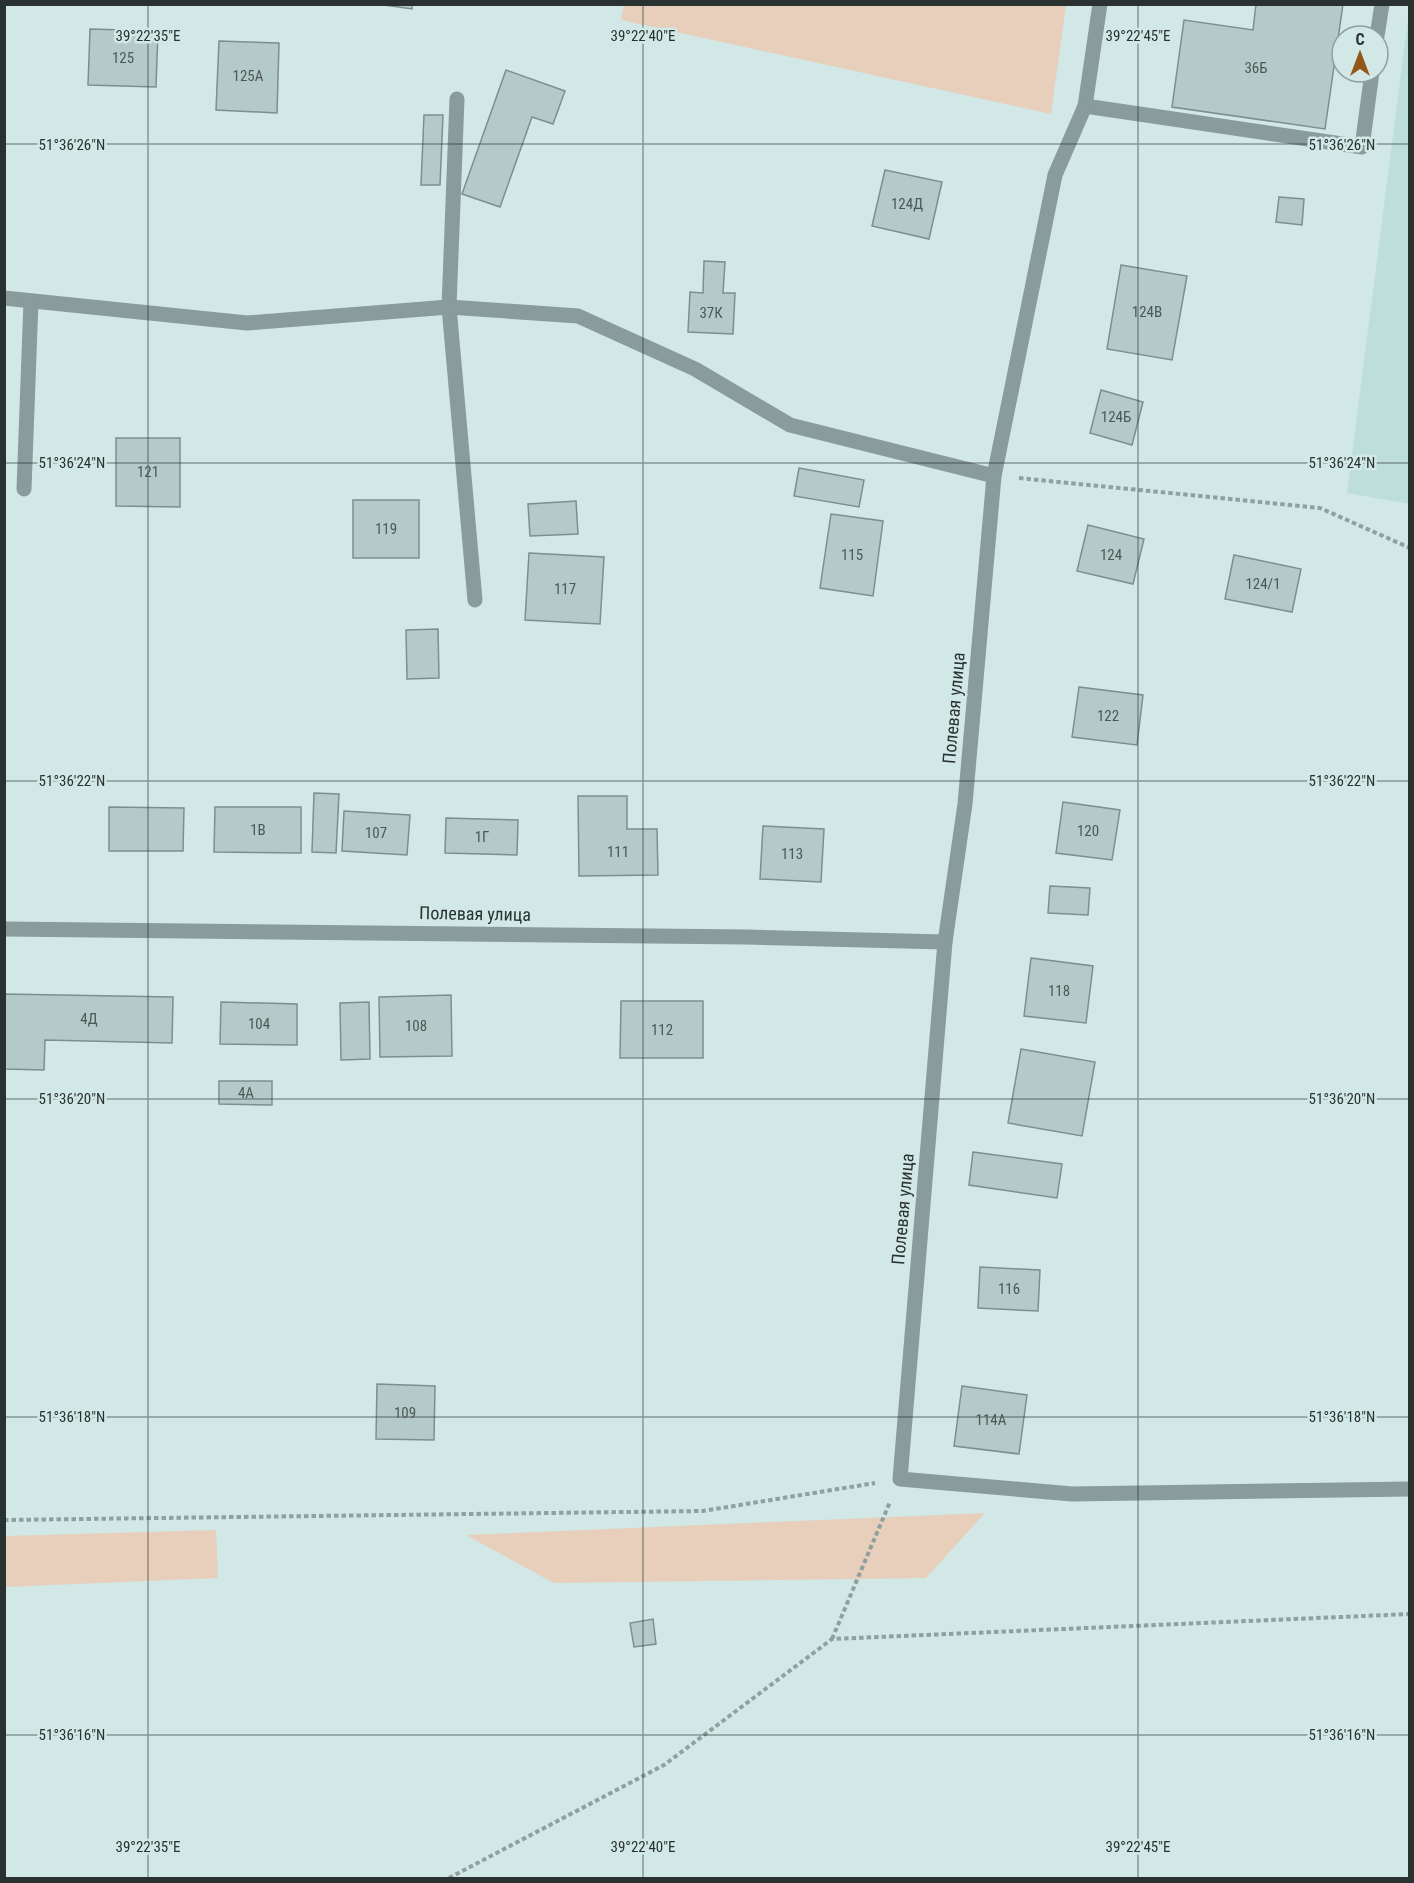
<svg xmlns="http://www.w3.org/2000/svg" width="1414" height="1883" font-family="'Roboto Condensed',sans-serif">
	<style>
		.built { fill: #bededc }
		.green { fill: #e7cfbc }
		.building { fill: #b4cac8; stroke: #7b908e; stroke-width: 1.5 }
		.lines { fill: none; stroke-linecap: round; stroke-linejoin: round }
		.path { stroke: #8fa09f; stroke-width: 4; stroke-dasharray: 4.5 3; stroke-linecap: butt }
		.minor { stroke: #899b9a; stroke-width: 15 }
		.ticks { fill: none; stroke: #293231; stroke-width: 1.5; stroke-opacity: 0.45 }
		.labels { text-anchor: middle; stroke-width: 5; stroke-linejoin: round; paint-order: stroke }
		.number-label { font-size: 15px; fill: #4c5857 }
		.street-label { font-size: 18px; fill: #293231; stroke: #d1e8e6 }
		.ticks-label { font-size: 15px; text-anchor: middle; fill: #293231; stroke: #d1e8e6; stroke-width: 5; stroke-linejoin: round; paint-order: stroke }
	</style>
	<rect width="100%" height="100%" fill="#d1e8e6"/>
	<path class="built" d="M1409,11V504L1347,493Z"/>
	<g class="green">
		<path d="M624,5L1066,4V5L1051,114L621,20Z"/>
		<path d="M985,1513L926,1578L554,1583L466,1535Z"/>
		<path d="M216,1530L218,1578L5,1587V1536Z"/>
	</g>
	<g class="building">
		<path d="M377,4H412V9Z"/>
		<path d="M1256,4H1343L1325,129L1172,107L1184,20L1253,30Z"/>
		<path d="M90,29L158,31L156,87L88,85Z"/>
		<path d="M219,41L279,43L277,113L216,110Z"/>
		<path d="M506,70L565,91L553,124L532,117L500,207L462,194Z"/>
		<path d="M424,115H443L440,185H421Z"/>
		<path d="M885,170L942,182L929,239L872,226Z"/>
		<path d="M1279,197L1304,199L1302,225L1276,222Z"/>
		<path d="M704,261L725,262L723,293H735L733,334L688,332L690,292L703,293Z"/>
		<path d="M1121,265L1187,276L1172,360L1107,349Z"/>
		<path d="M1101,390L1143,402L1132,445L1090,433Z"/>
		<path d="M116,438H180V507L116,506Z"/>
		<path d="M799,468L864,480L859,507L794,496Z"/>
		<rect x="353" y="500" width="66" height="58"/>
		<path d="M576,501L578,534L530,536L528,504Z"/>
		<path d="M831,514L883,521L873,596L820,588Z"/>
		<path d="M1088,525L1144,539L1133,584L1077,571Z"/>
		<path d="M529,553L604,557L600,624L525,620Z"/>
		<path d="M1234,555L1301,569L1292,612L1225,599Z"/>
		<path d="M438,629L439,678L407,679L406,630Z"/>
		<path d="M1079,687L1143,695L1137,745L1072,737Z"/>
		<path d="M314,793L339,794L336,853L312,852Z"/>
		<path d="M578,796H627V829H657L658,875L579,876Z"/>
		<path d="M1063,802L1120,810L1112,860L1056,853Z"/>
		<path d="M109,807L184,808L183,851H109Z"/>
		<path d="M215,807H301V853L214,852Z"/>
		<path d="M344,811L410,815L407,855L342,851Z"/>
		<path d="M446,818L518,820L517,855L445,853Z"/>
		<path d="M763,826L824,829L821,882L760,879Z"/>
		<path d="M1050,886L1090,888L1088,915L1048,913Z"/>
		<path d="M1031,958L1093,966L1086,1023L1024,1016Z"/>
		<path d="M4,994L173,997L172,1043L45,1040L44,1070L4,1069Z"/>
		<path d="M451,995L452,1056L380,1057L379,997Z"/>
		<path d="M621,1001H703V1058H620Z"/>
		<path d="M221,1002L297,1004V1045L220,1044Z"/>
		<path d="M369,1002L370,1059L341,1060L340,1003Z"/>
		<path d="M1021,1049L1095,1062L1082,1136L1008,1123Z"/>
		<path d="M219,1081H272V1105L219,1104Z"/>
		<path d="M973,1152L1062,1164L1057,1198L969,1185Z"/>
		<path d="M980,1267L1040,1270L1038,1311L978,1308Z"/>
		<path d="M377,1384L435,1386L434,1440L376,1439Z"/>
		<path d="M962,1386L1027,1395L1019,1454L954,1446Z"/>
		<path d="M653,1619L656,1644L634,1647L630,1623Z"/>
	</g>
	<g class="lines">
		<g class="path">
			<path d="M1019,478L1320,508L1410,548"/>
			<path d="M4,1520L703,1511L875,1483"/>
			<path d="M832,1639L890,1502"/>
			<path d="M449,1878L664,1765L832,1639L1410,1614"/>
		</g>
		<g class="minor">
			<path d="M1100,4L1085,106L1362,147L1372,72"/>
			<path d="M1377,36L1382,4"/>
			<path d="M457,99L449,307L475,600"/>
			<path d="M1085,106L1055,175L994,476L965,804L945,942L900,1479L1072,1494L1410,1489"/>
			<path d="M4,298L247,323L449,307L578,316L695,369L790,425L994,476"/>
			<path d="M24,489L31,301"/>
			<path d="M4,929L747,937L945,942"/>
		</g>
	</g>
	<path class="ticks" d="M148,4V1878M643,4V1878M1138,4V1878M4,144H1410M4,463H1410M4,781H1410M4,1099H1410M4,1417H1410M4,1735H1410"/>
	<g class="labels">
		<g class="number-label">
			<text x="123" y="63">125</text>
			<text x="1256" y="73">36Б</text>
			<text x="248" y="81">125А</text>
			<text x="907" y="209">124Д</text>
			<text x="1147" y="317">124В</text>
			<text x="711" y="318">37К</text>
			<text x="1116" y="422">124Б</text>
			<text x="148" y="477">121</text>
			<text x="386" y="534">119</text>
			<text x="852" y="560">115</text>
			<text x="1111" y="560">124</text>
			<text x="1263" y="589">124/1</text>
			<text x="565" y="594">117</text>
			<text x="1108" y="721">122</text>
			<text x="258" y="835">1В</text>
			<text x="1088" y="836">120</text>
			<text x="376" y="838">107</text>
			<text x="482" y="842">1Г</text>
			<text x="618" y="857">111</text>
			<text x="792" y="859">113</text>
			<text x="1059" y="996">118</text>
			<text x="89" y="1024">4Д</text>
			<text x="259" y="1029">104</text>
			<text x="416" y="1031">108</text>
			<text x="662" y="1035">112</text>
			<text x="246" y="1098">4А</text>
			<text x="1009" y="1294">116</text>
			<text x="405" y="1418">109</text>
			<text x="991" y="1425">114А</text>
		</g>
		<g class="street-label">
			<text transform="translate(954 708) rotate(-85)" y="6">Полевая улица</text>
			<text transform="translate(475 914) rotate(1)" y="6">Полевая улица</text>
			<text transform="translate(903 1209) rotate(-85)" y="6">Полевая улица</text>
		</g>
	</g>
	<g class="ticks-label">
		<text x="148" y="41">39°22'35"E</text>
		<text x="643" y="41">39°22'40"E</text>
		<text x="1138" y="41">39°22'45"E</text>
		<text x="72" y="150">51°36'26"N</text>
		<text x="1342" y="150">51°36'26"N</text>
		<text x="72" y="468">51°36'24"N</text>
		<text x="1342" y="468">51°36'24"N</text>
		<text x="72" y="786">51°36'22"N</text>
		<text x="1342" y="786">51°36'22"N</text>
		<text x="72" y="1104">51°36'20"N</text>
		<text x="1342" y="1104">51°36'20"N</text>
		<text x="72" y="1422">51°36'18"N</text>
		<text x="1342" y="1422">51°36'18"N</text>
		<text x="72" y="1740">51°36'16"N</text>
		<text x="1342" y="1740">51°36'16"N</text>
		<text x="148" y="1852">39°22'35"E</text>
		<text x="643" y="1852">39°22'40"E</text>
		<text x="1138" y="1852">39°22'45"E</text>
	</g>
	<rect width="1414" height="1883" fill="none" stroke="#293231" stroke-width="12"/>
	<g transform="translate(1360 54)"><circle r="28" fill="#d1e8e6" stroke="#8e9f9e" stroke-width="1.5"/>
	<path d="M0-4.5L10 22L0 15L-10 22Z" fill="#935818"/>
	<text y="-9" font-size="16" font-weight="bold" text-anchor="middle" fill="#293231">С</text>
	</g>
</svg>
